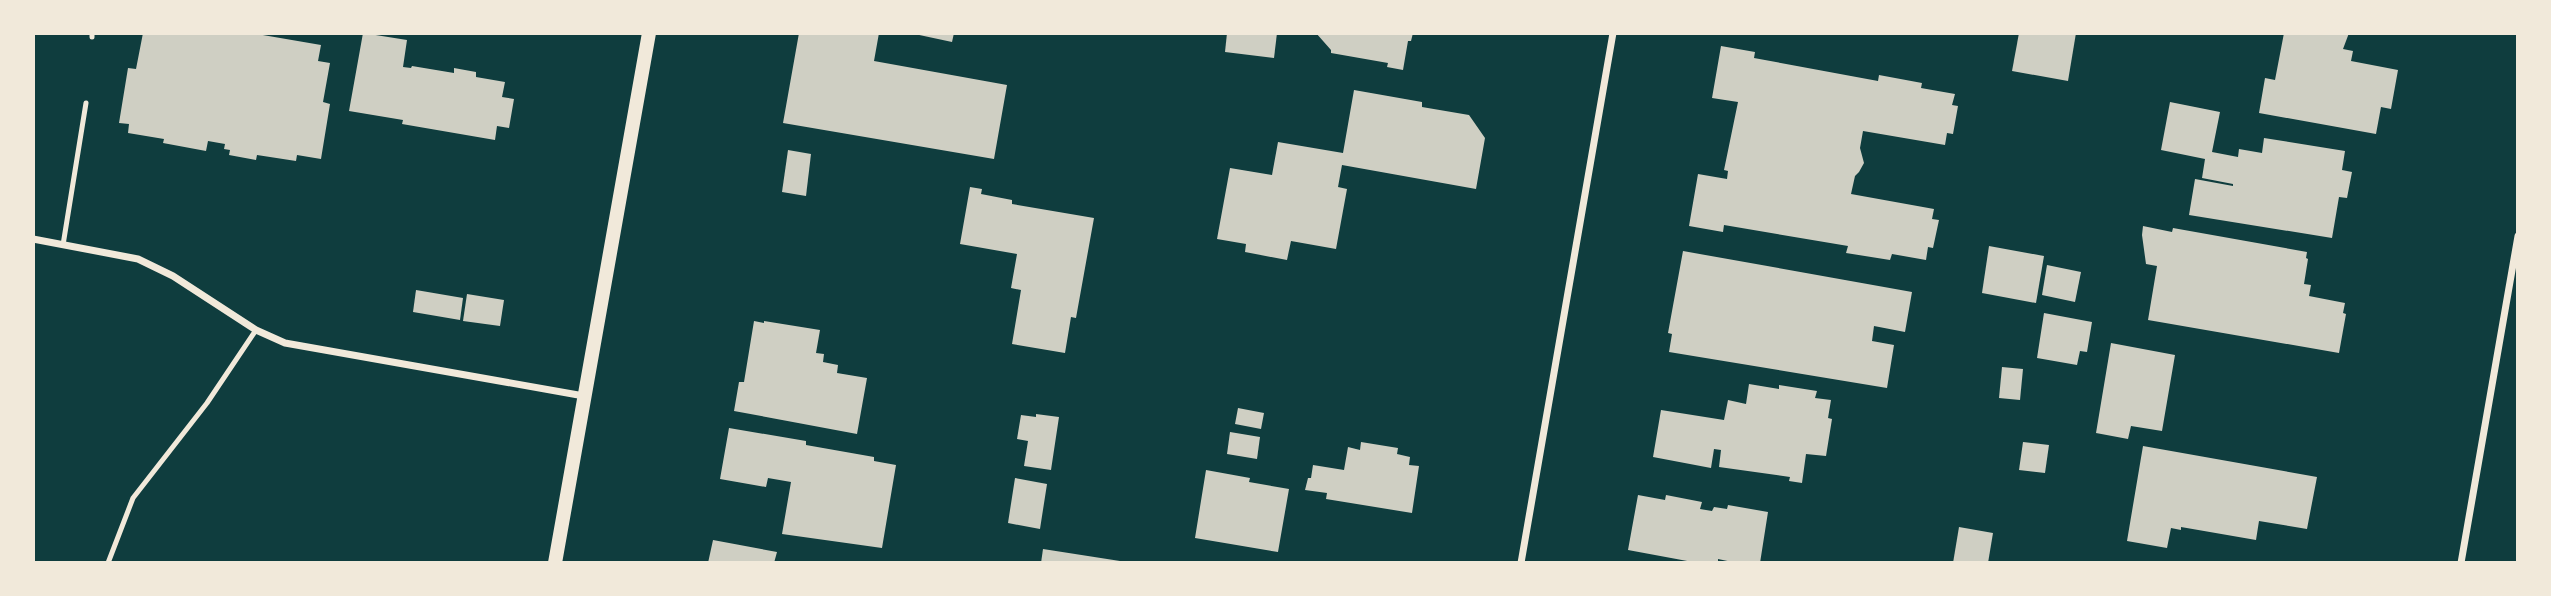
<svg xmlns="http://www.w3.org/2000/svg" width="2551" height="596" font-family="'Exo 2',sans-serif">
	<style>
		.building { fill: #cfcfc3 }
		.lines { fill: none; stroke-linecap: round; stroke-linejoin: round }
		.service { stroke: #f1e9da; stroke-width: 5 }
		.minor { stroke: #f1e9da; stroke-width: 7 }
		.secondary { stroke: #f1e9da; stroke-width: 14 }
	</style>
	<rect width="100%" height="100%" fill="#0f3d3e"/>
	<g class="building">
		<path d="M143,33H251L321,45L318,61L330,63L323,102L330,104L321,159L297,155L296,161L257,155L256,160L229,155L230,150L224,149L225,144L208,141L206,151L163,143L164,139L128,133L129,124L119,123L128,68L136,69Z"/>
		<path d="M363,33L407,40L403,67L411,68L412,66L454,73V68L476,72V77L505,82L502,97L514,99L509,128L497,126L495,140L402,124L403,120L349,111Z"/>
		<path d="M799,33H879L874,61L1007,85L994,159L783,123Z"/>
		<path d="M910,33H954L952,42Z"/>
		<path d="M1227,33H1277L1274,58L1225,52Z"/>
		<path d="M1316,33H1413L1411,41H1408L1403,70L1387,67L1388,63L1331,53V50Z"/>
		<path d="M2019,33H2076L2068,81L2012,71Z"/>
		<path d="M2284,33H2349L2343,49L2353,51L2351,61L2398,70L2391,109L2381,107L2376,134L2259,113L2265,78L2275,80Z"/>
		<path d="M1721,46L1755,52L1754,58L1878,81L1879,75L1922,83L1921,88L1955,94L1952,105L1958,106L1953,134L1947,133L1945,145L1863,131L1860,148L1864,163L1859,172L1855,176L1851,194L1934,209L1932,219L1939,220L1933,248L1928,247L1926,260L1892,254L1890,260L1846,253L1848,246L1724,225L1723,232L1689,226L1698,174L1727,179L1728,171L1724,170L1738,102L1712,98Z"/>
		<path d="M1354,90L1422,102V107L1469,115L1485,138L1476,189L1342,165L1338,187L1347,189L1336,249L1291,241L1287,260L1245,252L1246,244L1217,239L1230,168L1272,175L1278,142L1343,153Z"/>
		<path d="M2170,102L2220,112L2212,152L2238,157L2239,149L2262,153L2264,138L2345,151L2342,170L2352,172L2347,198L2339,197L2332,238L2189,215L2195,179L2233,186V184L2202,178L2205,159L2161,150Z"/>
		<path d="M788,150L811,154L806,196L782,192Z"/>
		<path d="M970,187L982,189L981,194L1012,200V204L1094,218L1076,318L1071,317L1065,353L1012,344L1021,290L1011,288L1017,254L960,244Z"/>
		<path d="M2143,226L2172,232L2173,228L2307,252L2306,258L2308,259L2304,284L2311,285L2309,296L2345,303L2343,313L2346,314L2339,353L2148,320L2157,266L2146,264L2142,235Z"/>
		<path d="M1989,246L2044,256L2036,303L1982,293Z"/>
		<path d="M1683,251L1912,292L1905,332L1874,326L1872,341L1894,345L1887,388L1669,352L1672,334L1668,333Z"/>
		<path d="M2047,265L2081,272L2075,302L2042,295Z"/>
		<path d="M416,290L463,298L460,320L413,312Z"/>
		<path d="M467,294L504,300L500,326L463,321Z"/>
		<path d="M2044,313L2092,322L2087,352L2080,351L2077,365L2037,358Z"/>
		<path d="M754,321L764,323V321L820,330L816,353L824,354L823,362L838,365L837,373L867,378L857,434L734,411L739,382H744Z"/>
		<path d="M2111,343L2175,355L2162,431L2131,426L2128,439L2096,433Z"/>
		<path d="M2002,367L2023,369L2020,400L1999,398Z"/>
		<path d="M1749,384L1779,389V385L1817,391L1815,398L1831,400L1828,418L1832,419L1826,456L1806,454L1802,483L1789,481L1790,477L1719,467L1721,450L1714,449L1711,468L1653,457L1661,410L1724,420L1728,400L1746,404Z"/>
		<path d="M1238,408L1264,413L1261,429L1235,424Z"/>
		<path d="M1036,414L1059,417L1051,470L1024,466L1028,441L1017,439L1021,415L1036,417Z"/>
		<path d="M729,428L806,441V445L874,457V461L896,465L882,548L782,534L791,482L768,478L766,487L720,479Z"/>
		<path d="M1230,432L1260,437L1257,459L1227,454Z"/>
		<path d="M1361,442L1398,448L1397,454L1410,457L1409,465L1419,466L1412,513L1326,499L1327,493L1305,490L1308,478H1311L1313,465L1344,470L1348,447L1360,450Z"/>
		<path d="M2023,442L2049,445L2045,473L2019,470Z"/>
		<path d="M2143,446L2317,477L2307,529L2259,521L2256,540L2181,527V530L2171,528L2167,548L2127,541Z"/>
		<path d="M1206,470L1250,478L1249,482L1289,489L1278,552L1195,538Z"/>
		<path d="M1015,478L1047,484L1040,529L1008,523Z"/>
		<path d="M1638,495L1665,500L1666,495L1702,502L1700,509L1712,511L1714,507L1727,509L1728,505L1768,512L1760,563H1737L1718,559V563H1698L1628,550Z"/>
		<path d="M1959,527L1993,533L1988,563H1953Z"/>
		<path d="M713,540L777,552L774,563H708Z"/>
		<path d="M1043,549L1120,561V563H1041Z"/>
	</g>
	<g class="lines">
		<g class="service">
			<path d="M92,37V33"/>
			<path d="M63,245L86,103"/>
			<path d="M108,563L133,498L207,403L256,330"/>
		</g>
		<g class="minor">
			<path d="M33,239L138,259L173,276L256,330L285,343L584,396"/>
			<path d="M1521,563L1613,33"/>
			<path d="M2461,563L2518,236"/>
		</g>
		<path class="secondary" d="M555,563L649,33"/>
	</g>
	<rect width="2551" height="596" fill="none" stroke="#f1e9da" stroke-width="70"/>
</svg>
